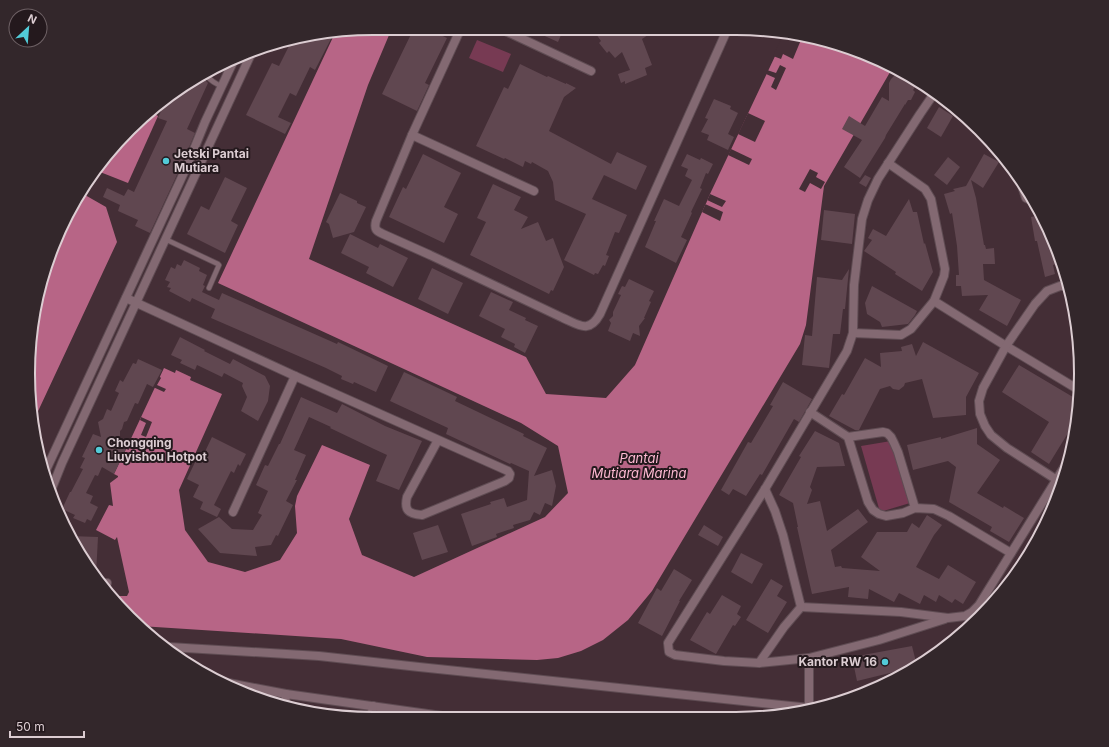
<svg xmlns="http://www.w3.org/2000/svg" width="1109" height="747" font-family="Inter,sans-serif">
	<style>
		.green { fill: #773a53 }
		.water { fill: #b76586 }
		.pier { fill: #442e36 }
		.building { fill: #604750 }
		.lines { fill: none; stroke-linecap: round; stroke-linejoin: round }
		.service-casing { stroke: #5f4c53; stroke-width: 6 }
		.minor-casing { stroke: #5f4c53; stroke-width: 10 }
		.service { stroke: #836972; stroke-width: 4.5 }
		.minor { stroke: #836972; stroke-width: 8 }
		.poi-dot { fill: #52cbd8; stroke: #24191d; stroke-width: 1.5 }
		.labels { text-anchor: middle; stroke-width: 4; stroke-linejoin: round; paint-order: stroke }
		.poi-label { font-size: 12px; font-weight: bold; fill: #dccdd2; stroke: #24191d; text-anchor: start }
		.water-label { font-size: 13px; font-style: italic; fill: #ffbad3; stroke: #24191d }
		.rim { fill: none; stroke: #dccdd2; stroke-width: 2 }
	</style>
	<rect width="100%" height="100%" fill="#442e36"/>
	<g class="green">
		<path d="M477,40L511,54L503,72L469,58Z"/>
		<path d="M891,441L910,503L880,512L861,446Z"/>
	</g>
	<g class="water">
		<path d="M374,28H392L368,85L309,259L526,357L546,394L606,398L635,365L710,194L786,33L803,35L889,64L893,67L824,186L806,325L800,344L652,591L628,620L603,640L581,651L558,658L537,660L427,657L341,639L140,626L129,618L112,596H127L129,592L117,537L115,540L96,530L109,505L113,506L110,483L118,477V476L114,474L126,449L129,450L128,445L164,368L175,373L176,370L191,377L190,380L222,394L179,490L185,530L208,562L245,572L280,560L297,533L295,506L297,496L322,445L370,465L349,519L362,555L414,577L545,517L568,493L558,446L521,423L218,283L334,35Z"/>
		<path d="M153,113L158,116L128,183L95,170L100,163Z"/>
		<path d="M94,172L85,195L106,207L117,242L33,422L29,351L54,242Z"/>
	</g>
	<g class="pier">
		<path d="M784,33L803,35L793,59L783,54L781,59L773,56Z"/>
		<path d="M780,65L786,68L776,90L771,87L775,78L766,74L767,70L776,73Z"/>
		<path d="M748,113L765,121L755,142L738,134Z"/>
		<path d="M731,149L752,159L749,165L728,155Z"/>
		<path d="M810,169L818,173L816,177L825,182L821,189L810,183L805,192L799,189Z"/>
		<path d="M710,194L726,201L722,207L707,200L705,204L723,212L720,221L702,212Z"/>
		<path d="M159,376L161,378L157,385L166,389L164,392L153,387Z"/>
		<path d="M141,417L152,422L146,437L141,435L146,423L140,420Z"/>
	</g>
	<g class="building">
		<path d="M414,28H426L447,38L425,83L429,85L417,111L382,94Z"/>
		<path d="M527,28H564L558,42Z"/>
		<path d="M599,28H643L648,35L642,39L652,65L645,68L647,75L625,84V81L621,83L618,74L630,70L622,52L615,58L609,51L607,53L599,43L601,41L596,34Z"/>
		<path d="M333,35L315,70L310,67L296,96L290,93L278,117L291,123L285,134L246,115L272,63L279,66L291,42Z"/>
		<path d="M520,64L547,77L548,76L566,84V83L576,88L564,97L549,131L611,164L617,152L647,166L636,190L604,175L592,199L627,215L619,233L615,232L606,255L609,256L605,266L603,265L598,274L595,273L594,275L564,260L586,214L555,200L553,182L548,171L532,162L531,164L525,161L523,167L505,158L504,159L476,146L504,87L508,89Z"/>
		<path d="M902,73L917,84L913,90L915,92L911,100H908L905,105V104L886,135L885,138L860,178L844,167L862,140L842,129L849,116L865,126L882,97L889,101V83L891,79L894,76L897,75H901Z"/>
		<path d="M200,77L204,79L208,83L187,129L195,133L182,164L150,233L135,226L138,220L118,211L120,205L103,197L107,188L124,196L128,189L134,192L167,121L158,118L162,109L159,108L181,86Z"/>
		<path d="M714,99L731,106L730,109L738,113L728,134L734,137L728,150L707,140L709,135L701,132L708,119L705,118Z"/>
		<path d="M939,107L953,116L941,137L927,128Z"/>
		<path d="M423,154L461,173L444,207L458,214L444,243L389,217L403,187L406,189Z"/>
		<path d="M687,154L700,160L701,158L713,164L708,174L706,173L700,188L702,189L691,212L692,213L681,237L687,240L676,263L645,247L656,221H654L664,199L679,206L692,180L685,176L688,169L681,166Z"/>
		<path d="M984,154L999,162L983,188L971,180L976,198L984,245H985L986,249L994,248L995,264H983L984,280L1021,300L1007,326L979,310L988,295L962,296L961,286H956V275H959L957,246L952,213L950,214L944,194L955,191L953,189L966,186Z"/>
		<path d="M948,157L960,167L947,185L934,175Z"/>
		<path d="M865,175L871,178L866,187L859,183Z"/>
		<path d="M225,177L247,188L231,221L238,225L225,253L187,234L201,206L209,210Z"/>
		<path d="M493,184L521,197L514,210L528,217L521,229L538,222L546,241L553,238L564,267L553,291L551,290L549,294L470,255L486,222L477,218Z"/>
		<path d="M340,193L357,201V203L366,207L354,232L333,238L329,224L326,222Z"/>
		<path d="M909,199L913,212H917L924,244L925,243L933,272L922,291L895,274L896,272L864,251L872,240L868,238L873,229L886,236Z"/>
		<path d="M824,210L855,214L852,244L821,240Z"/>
		<path d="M1041,215L1055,241L1061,263L1053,265L1055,274L1045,277L1037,241H1035L1031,217Z"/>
		<path d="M350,234L378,248L380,244L408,258L393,287L366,273L369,267L341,253Z"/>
		<path d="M184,260L200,268L199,271L207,275L203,285L205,286L202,292L219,300L222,293L337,344L338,342L388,366L376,392L354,382L353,384L341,379L342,376L326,368L211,318L215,309L192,298L190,302L169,291L171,288L167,287L170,282L165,280L171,267L175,269L177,264L181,266Z"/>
		<path d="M432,268L463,283L448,314L418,299Z"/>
		<path d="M849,269L845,309H843L840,334H833L829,368L802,365L805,335L812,336L817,277L842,280Z"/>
		<path d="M629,279L654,291L649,301L651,302L644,318H645L639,326L640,336L633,333L630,341L608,331L611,323L609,320L613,316V312L621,295L618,294L622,286L625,287Z"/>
		<path d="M872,286L917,311L915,315L908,324L882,327L880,322L867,314L865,303Z"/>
		<path d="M491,292L513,302L509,310L526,318L525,320L538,326L525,353L514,347L515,344L501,337L505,329L479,316Z"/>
		<path d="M180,337L205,350L204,351L230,364L233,359L265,376L270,386L268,401L258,421L241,411L247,397L242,386L243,383L224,373L222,377L197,365L195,370L180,363L182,360L171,355Z"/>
		<path d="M923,342L979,373L966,397V415L933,418L922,379L905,383L904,386L899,390L893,389L890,386L880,389L859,430H855L829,416L842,394L844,395L865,358L881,367L880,353L902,351L901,347L912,344L916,356Z"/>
		<path d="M138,359L162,370L153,387L147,384L138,404L135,403L127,421L124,422L122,429L120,431V436L116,444L126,449L114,474L102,467L98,476L95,475L86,493L93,496L90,503L98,507L91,521L87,519L85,523L73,518L75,515L62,509L70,492H71L83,469L80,468L85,458L82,457L93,434L101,437L98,422L103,419L107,409L111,411L119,393L115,391L120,380L123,382L133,363L136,364Z"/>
		<path d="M1019,365L1078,400L1076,425L1070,434L1068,433L1049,464L1031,452L1049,422L1002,392Z"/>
		<path d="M404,372L457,397L455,401L524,434L523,436L547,448L534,476L552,470L556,486L552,506L545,503L540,515L534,512L530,520L513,525L514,528L496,534L497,537L472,546L461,514L491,504L490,502L504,498L507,507L527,500L529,471L511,463L510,464L446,434L448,428L390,401Z"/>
		<path d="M783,382L812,399L799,422L794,419L762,475L760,474L746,496L733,489L729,495L721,490L748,442L751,443L773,406L770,405Z"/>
		<path d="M301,397L337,413L342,404L385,426L422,441L399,490L376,481L387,455L374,449L330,428L331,427L309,417L294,450L306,455L295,480H297L286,501L293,505L278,536L276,535L271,545L255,547L257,556L220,553L198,529L219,517L232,529L253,530L262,515L258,513L268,491L256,485L265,465L268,466L279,444H280Z"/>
		<path d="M977,428V444L1000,460L977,493L1003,508L1004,506L1024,518L1009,542L990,531L992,527L949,502L956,467L948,461L913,470L907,445L941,437V439Z"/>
		<path d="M815,431L839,443L845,466L817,467L810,487L812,490L807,504L820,501L827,531L858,509L868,522L831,550L835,567L841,566L842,568L880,571L861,557L877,532H907L912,523L919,528L927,515L942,525L934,535L916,567L939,579L948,565L976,582L963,604L955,599L952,603L939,595L936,602L924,595L920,604L899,593L894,602L869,589L868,599L848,597L849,587L812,594L797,527H798L793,503L779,495L801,457L799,456Z"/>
		<path d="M212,437L246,454L240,466L238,464L234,473L231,471L214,505L221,509L217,517L200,509L203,502L193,497L199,485L187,479L197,458L201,460Z"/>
		<path d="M438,525L448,552L422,560L413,533Z"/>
		<path d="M704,525L723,537L718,546L698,535Z"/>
		<path d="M70,536L98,537L96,575L74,546Z"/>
		<path d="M741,553L763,564L752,584L731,572Z"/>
		<path d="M674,569L692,580L679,601H680L662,636L638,623L657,588L661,591Z"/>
		<path d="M771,579L783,586L777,596L787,602L768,633L746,620Z"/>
		<path d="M722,595L741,606L737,614L741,617L735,626L733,625L716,654L690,640L707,612L710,614Z"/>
		<path d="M912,646L917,666L913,668L909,666L894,672L857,681L852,657Z"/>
	</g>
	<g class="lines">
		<g class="service-casing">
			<g id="service">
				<path d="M206,74C209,81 216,83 222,87"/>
				<path d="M165,239L218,264L219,265L209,288"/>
				<path d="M847,699C858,688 894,677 910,670"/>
			</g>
		</g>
		<g class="minor-casing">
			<g id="minor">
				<path d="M461,28L412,135L376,221C374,229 376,231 383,234L430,255L563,318C579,325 589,334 600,314L728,28"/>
				<path d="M499,28L591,71"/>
				<path d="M412,135L534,191"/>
				<path d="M1019,177L1026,198L1033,201"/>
				<path d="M126,298L295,376L508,471L510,474L509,478L505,481L422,515C408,514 404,510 407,497L438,440"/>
				<path d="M934,301L1006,346L1079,390"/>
				<path d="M853,333L901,335L911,329L934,301L944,276L945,269L931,199L925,189L888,163"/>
				<path d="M810,412L848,437L883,432L887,433L891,437L894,443L898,452L915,508"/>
				<path d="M848,437L868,502L873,510L879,514L886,516L903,513L915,508L934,509L949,516L1011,553"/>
				<path d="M46,470L187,166L205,122L234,60"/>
				<path d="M1057,480L1007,448L991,435L985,426L980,414L979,401L983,388L1006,346L1035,304L1047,291L1060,286H1068"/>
				<path d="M52,488L62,463L252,52"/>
				<path d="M233,512L295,376"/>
				<path d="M103,583H107"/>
				<path d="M801,607L901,612L948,618L965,616L972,612L979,605L1068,461"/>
				<path d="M169,647L319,656L419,667L810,708"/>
				<path d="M809,658L879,640L945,619"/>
				<path d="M759,663L784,627L801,607L783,535L775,511L765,489"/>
				<path d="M218,681L286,694L449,717L540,719"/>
				<path d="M285,705L286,694"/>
				<path d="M809,710V658L759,663L724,661L675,655L669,652L668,643L765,489L847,351L853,333L854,285L862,219L868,200L878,179L920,114L933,95"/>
				<path d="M371,719L373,706"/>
			</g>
		</g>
		<use href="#service" class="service"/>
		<use href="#minor" class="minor"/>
	</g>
	<g class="poi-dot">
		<circle cx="166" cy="161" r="4"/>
		<circle cx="99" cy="450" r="4"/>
		<circle cx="885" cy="662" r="4"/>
	</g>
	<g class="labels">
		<g class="poi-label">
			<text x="174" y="158">Jetski Pantai<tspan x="174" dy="14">Mutiara</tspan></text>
			<text x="107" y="447">Chongqing<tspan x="107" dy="14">Liuyishou Hotpot</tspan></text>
			<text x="877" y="666" text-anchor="end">Kantor RW 16</text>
		</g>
		<g class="water-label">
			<text x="639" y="463">Pantai<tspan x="639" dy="15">Mutiara Marina</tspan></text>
		</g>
	</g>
	<path d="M0 0H1109V747H0ZM373 35H736A338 338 0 0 1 1074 373V374A338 338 0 0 1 736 712H373A338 338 0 0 1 35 374V373A338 338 0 0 1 373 35Z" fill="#33272b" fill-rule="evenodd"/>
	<path class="rim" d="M373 35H736A338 338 0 0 1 1074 373V374A338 338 0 0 1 736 712H373A338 338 0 0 1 35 374V373A338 338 0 0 1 373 35Z"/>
	<g transform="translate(28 28) rotate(26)"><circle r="19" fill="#24191d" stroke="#6e6165"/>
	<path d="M0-3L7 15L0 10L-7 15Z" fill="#52cbd8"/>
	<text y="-6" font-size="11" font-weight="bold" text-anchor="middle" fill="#dccdd2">N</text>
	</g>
	<path d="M10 731v6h74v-6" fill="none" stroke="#dccdd2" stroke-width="2"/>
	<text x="16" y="731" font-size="12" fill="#dccdd2" stroke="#24191d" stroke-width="3" paint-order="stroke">50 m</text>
</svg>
